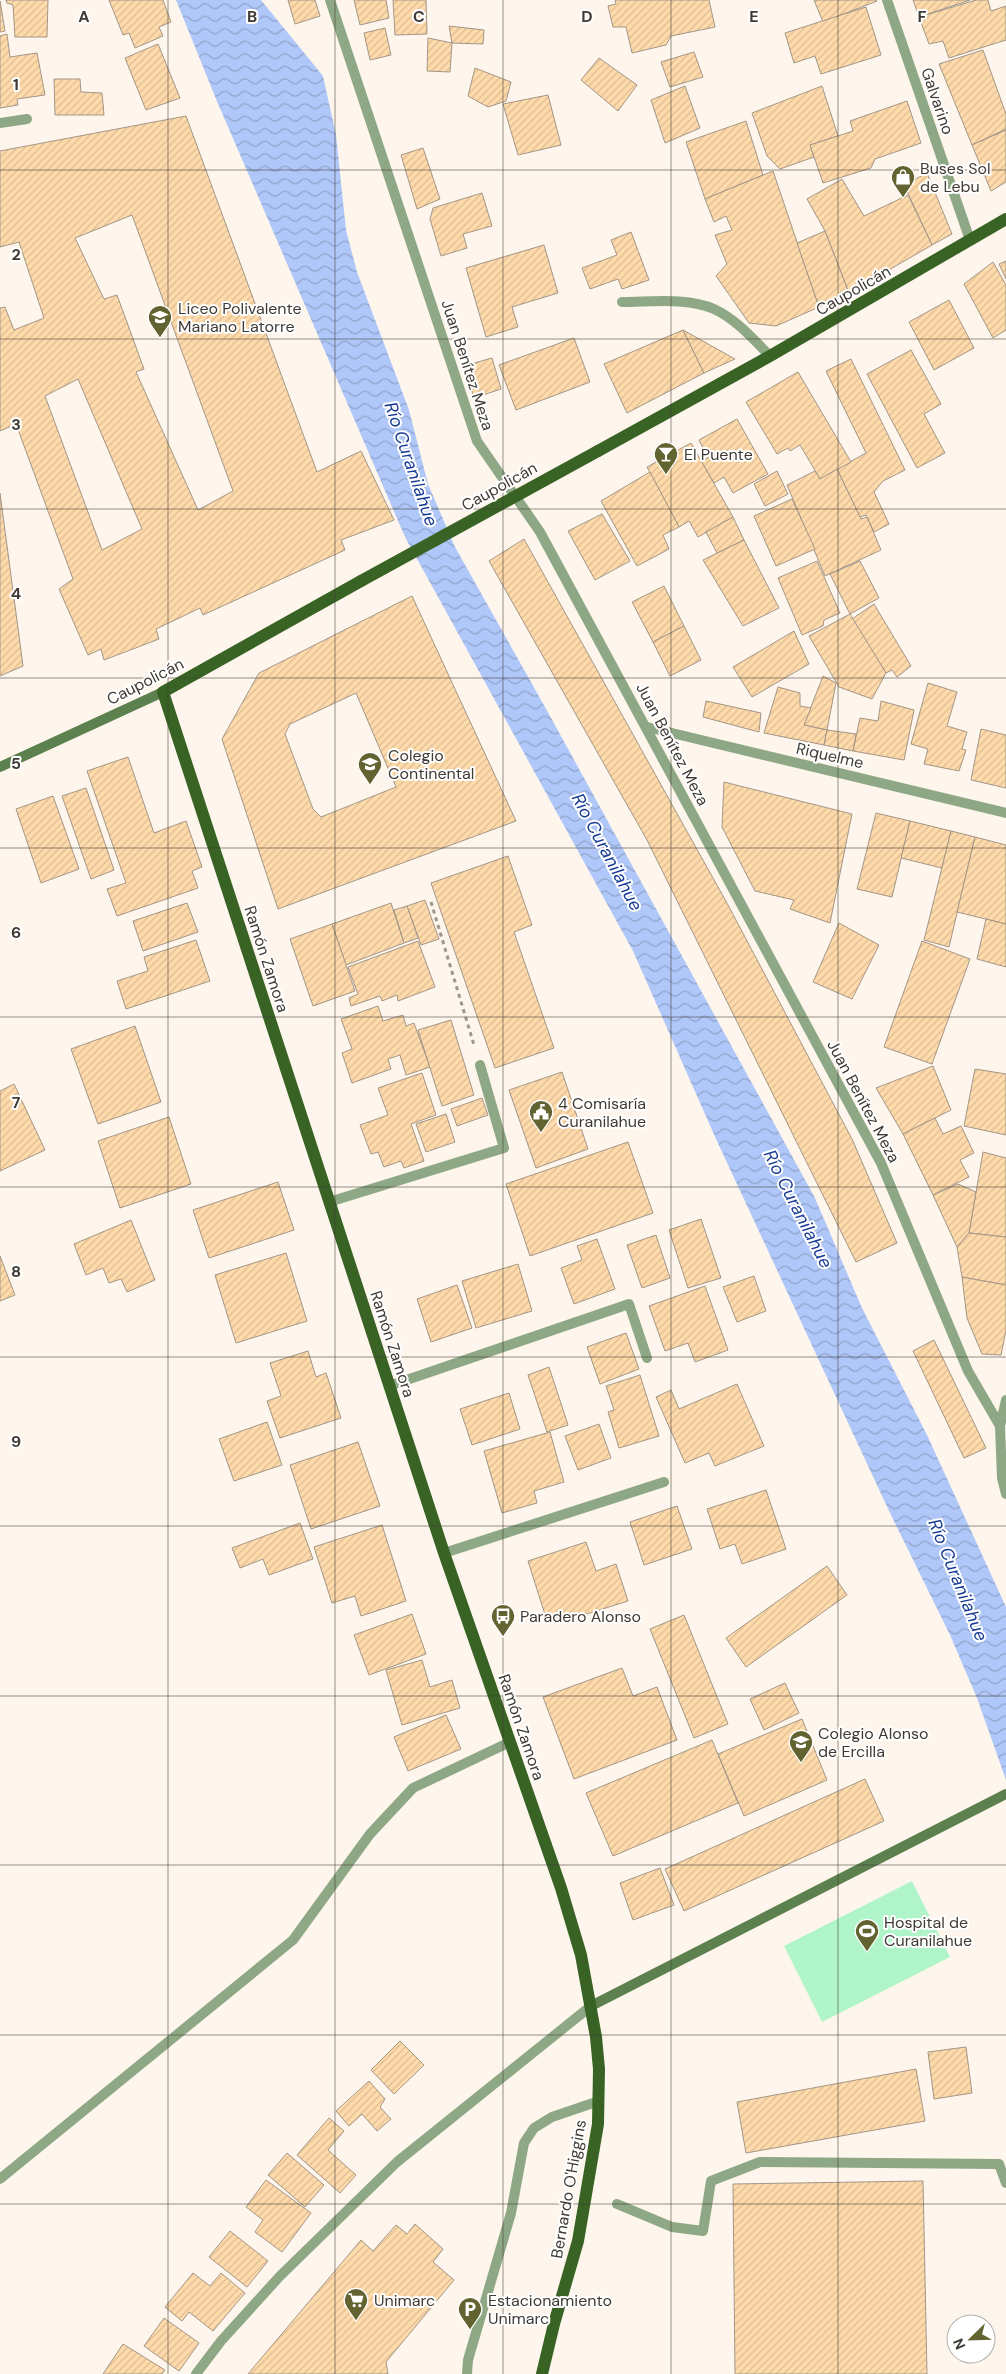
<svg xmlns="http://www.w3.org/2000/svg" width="1006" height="2374" font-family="'DM Sans',sans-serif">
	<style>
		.pitch { fill: #aff5c9 }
		.water { fill: url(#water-waves) }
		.building { fill: url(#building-hatch); stroke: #a39687; fill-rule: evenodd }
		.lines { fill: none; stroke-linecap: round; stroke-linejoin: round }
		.path { stroke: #9c968d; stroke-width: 3; stroke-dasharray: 4 4; stroke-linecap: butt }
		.lane { stroke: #8ea785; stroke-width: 10 }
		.street { stroke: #8ea785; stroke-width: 10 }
		.secondary { stroke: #5c804e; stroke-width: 10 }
		.primary { stroke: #386325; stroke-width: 12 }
		.primary-bridge { stroke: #386325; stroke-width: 12 }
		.grid { fill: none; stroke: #3f3a33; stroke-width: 1; stroke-opacity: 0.55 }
		.labels { text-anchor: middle; stroke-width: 4; stroke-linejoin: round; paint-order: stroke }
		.street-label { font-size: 16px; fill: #3f3a33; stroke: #fff }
		.poi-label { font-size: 16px; fill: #3f3a33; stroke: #fff; text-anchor: start }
		.water-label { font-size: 18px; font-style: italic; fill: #183c95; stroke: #fff }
		.grid-label { font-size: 16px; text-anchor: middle; font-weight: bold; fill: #3f3a33; stroke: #fff; stroke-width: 4; stroke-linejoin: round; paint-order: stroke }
	</style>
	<defs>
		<pattern id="water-waves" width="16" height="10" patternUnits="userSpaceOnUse" patternTransform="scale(1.25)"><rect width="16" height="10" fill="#b0c8f9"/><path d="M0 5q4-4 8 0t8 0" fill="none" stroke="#91a3ca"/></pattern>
		<pattern id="building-hatch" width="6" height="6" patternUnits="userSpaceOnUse" patternTransform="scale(1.25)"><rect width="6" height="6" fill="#ffdaab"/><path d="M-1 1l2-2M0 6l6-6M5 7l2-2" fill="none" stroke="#dcbc94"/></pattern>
	</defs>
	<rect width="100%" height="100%" fill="#fef6ec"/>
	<path class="pitch" d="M912,1881L950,1957L822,2022L784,1946Z"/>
	<path class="water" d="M176,0H261L323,76L336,135L346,230L357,272L409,410L428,484L455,547L545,707L815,1198L862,1308L927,1435L1006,1607V1780L977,1698L950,1635L890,1513L716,1139L633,951L405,537L216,99Z"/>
	<g class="building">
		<path d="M6,0H48L47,37H15L13,5L7,3Z"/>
		<path d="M109,0H163L171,22L159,27L163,36L135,48L129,33L123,35Z"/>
		<path d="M288,0H315L320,16L295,24Z"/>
		<path d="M354,0H386L389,18L360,25Z"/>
		<path d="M393,0H426L427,34L395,35Z"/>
		<path d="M615,0H709L715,27L671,36L666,45L632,53L626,27H613L608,6L616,4Z"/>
		<path d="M814,0H876L877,1L823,22Z"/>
		<path d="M913,0H970L919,17Z"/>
		<path d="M976,0H988L991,11L1006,6V40L949,58L943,41L929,44L919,17Z"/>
		<path d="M0,1L5,31L0,32Z"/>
		<path d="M866,7L881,55L821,74L815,56L794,63L785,33Z"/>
		<path d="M449,26L484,30L483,44L452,43Z"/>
		<path d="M385,28L391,55L370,60L364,33Z"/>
		<path d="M7,34L10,57L37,53L45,95L17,99L18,105L0,108V36Z"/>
		<path d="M428,38L452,43L450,72L427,71Z"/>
		<path d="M158,44L180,98L146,110L125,58Z"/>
		<path d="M983,50L1006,114V129L972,145L939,64Z"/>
		<path d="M694,52L703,77L670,87L661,62Z"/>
		<path d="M599,58L637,85L618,111L581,80Z"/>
		<path d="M475,68L511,82L506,101L488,107L468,96Z"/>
		<path d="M54,79H80L81,92L102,93L104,115H55Z"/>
		<path d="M685,86L700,128L665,143L651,100Z"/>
		<path d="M822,86L838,136L810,145L814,157L780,169L767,156L752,113Z"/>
		<path d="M548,95L561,145L518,155L503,104Z"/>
		<path d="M907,101L921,143L875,159L871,168L823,183L810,145L853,131L850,121Z"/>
		<path d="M186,116L317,472L361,451L394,520L341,540L345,550L203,615L200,608L156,629L159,639L104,660L101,649L88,655L59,589L73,579L16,424L0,431V308L5,307L14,330L44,318L19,242L0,247V151ZM132,215L233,491L198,510L136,372L144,369L117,295L104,299L75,238ZM78,379L142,529L102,550L45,396Z"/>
		<path d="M746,121L763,175L705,199L686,142Z"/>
		<path d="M1006,130V182L991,191L972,145Z"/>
		<path d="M423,148L440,199L417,209L401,155Z"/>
		<path d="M773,171L819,307L776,326L749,323L716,276L727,264L715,235L732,230L726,216L714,222L705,199Z"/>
		<path d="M927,173L952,234L932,245L904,185Z"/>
		<path d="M842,179L864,216L908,195L932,245L849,293L825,231L807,199Z"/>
		<path d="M482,193L492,226L463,234L467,248L441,256L430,219L433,208Z"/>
		<path d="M825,231L849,293L819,307L797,243Z"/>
		<path d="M631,232L649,280L622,289L618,279L590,289L582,268L617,255L611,240Z"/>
		<path d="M544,245L558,293L512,307L518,327L486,337L466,268Z"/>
		<path d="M1006,261V279L999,264Z"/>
		<path d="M993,262L1006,285V330L993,338L964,284Z"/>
		<path d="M949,300L974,348L934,370L909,322Z"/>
		<path d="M683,330L704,373L627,413L604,364Z"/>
		<path d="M683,330L735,359L704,373Z"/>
		<path d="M574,338L590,382L516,410L499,365Z"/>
		<path d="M911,350L941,404L924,414L945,453L917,468L867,374Z"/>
		<path d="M492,358L501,389L474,398L464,366Z"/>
		<path d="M851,359L905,470L883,481L874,492L889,524L874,532L866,515L860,517L837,469L866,453L826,371Z"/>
		<path d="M798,372L851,462L820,479L800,445L790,451L788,448L777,454L746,402Z"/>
		<path d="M737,419L768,474L733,493L724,477L714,483L701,461L708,458L699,440Z"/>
		<path d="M691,443L733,517L698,537L689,521L679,527L647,467Z"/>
		<path d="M837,469L861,519L867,517L881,550L825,576L787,485L815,471L820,479Z"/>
		<path d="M777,471L788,494L765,506L754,484Z"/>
		<path d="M650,472L679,527L663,535L669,549L637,566L601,501Z"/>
		<path d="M0,493L23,666L0,676Z"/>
		<path d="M792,499L815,549L776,566L754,516Z"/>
		<path d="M602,514L630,561L595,580L568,531Z"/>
		<path d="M733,517L744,540L717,553L706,532Z"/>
		<path d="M524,539L728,905L852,1139L897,1243L856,1262L647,840L489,561Z"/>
		<path d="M744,540L779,608L743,626L703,560Z"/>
		<path d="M817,561L840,613L824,620L823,626L802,635L778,578Z"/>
		<path d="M860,561L879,598L850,614L830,574Z"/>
		<path d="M664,586L684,626L653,642L632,602Z"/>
		<path d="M412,596L516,821L278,909L222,739L259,673ZM356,693L396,787L321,817L313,809L285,734L290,724Z"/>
		<path d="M874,604L911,666L897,677L892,670L886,673L852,619Z"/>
		<path d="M850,614L886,673L872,699L839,687L809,636Z"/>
		<path d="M684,626L701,660L670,676L653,642Z"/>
		<path d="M794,631L809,664L752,697L733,667Z"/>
		<path d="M823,676L836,683L827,730L804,725Z"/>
		<path d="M928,683L957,692L947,726L967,732L962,749L966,750L959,771L924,764L928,749L911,744Z"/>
		<path d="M778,687L800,693V706L811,708L804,725L827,730L824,745L764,733Z"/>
		<path d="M706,701L761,713L759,732L703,717Z"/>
		<path d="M881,701L914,710L904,760L853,751L860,718L878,721Z"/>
		<path d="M981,729L1006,735V788L971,780Z"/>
		<path d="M827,730L856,734L853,751L824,745Z"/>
		<path d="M128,757L154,833L186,821L202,867L192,871L198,888L117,916L107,889L126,883L87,771Z"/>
		<path d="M724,782L852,814L830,923L790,909L794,900L755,891L722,827Z"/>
		<path d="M86,788L114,870L91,879L62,796Z"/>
		<path d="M53,796L79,869L41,883L16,809Z"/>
		<path d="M876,813L910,821L892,897L857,889Z"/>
		<path d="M910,821L951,831L942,868L901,858Z"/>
		<path d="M951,831L975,837L949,947L924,940Z"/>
		<path d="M975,837L1006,845V924L957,912Z"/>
		<path d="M508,856L532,925L514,932L554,1048L495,1068L431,883Z"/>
		<path d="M425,900L439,939L421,945L407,906Z"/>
		<path d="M187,903L198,932L143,951L133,921Z"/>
		<path d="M391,903L404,943L346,965L332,924Z"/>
		<path d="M407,906L418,938L404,943L394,910Z"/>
		<path d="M986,919L1006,924V967L977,959Z"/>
		<path d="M839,923L879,945L852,999L813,982Z"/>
		<path d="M332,924L355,991L313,1006L290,939Z"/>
		<path d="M196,940L210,981L126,1009L117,981L148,971L144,957Z"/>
		<path d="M418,941L435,987L398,1001L397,995L382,1001L380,996L351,1006L349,998L358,994L348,967Z"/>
		<path d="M922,941L970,959L932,1064L884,1047Z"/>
		<path d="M378,1006L383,1021L403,1015L406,1026L414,1023L430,1067L406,1075L400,1055L388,1059L391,1069L352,1083L342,1053L352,1049L341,1019Z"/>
		<path d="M451,1020L474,1095L442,1106L418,1030Z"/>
		<path d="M135,1026L161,1102L98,1124L71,1049Z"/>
		<path d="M933,1066L951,1110L903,1134L876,1088Z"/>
		<path d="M975,1069L1006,1074V1135L964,1126Z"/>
		<path d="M562,1072L588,1149L536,1168L509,1090Z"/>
		<path d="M422,1073L436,1115L411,1124L424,1161L404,1168L401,1161L384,1167L378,1152L371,1154L360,1125L388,1115L378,1088Z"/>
		<path d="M14,1084L45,1150L0,1171V1091Z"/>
		<path d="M482,1098L488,1115L457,1126L451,1109Z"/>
		<path d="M446,1114L455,1142L426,1152L416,1124Z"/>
		<path d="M169,1117L191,1184L120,1208L98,1141Z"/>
		<path d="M935,1118L943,1134L961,1126L974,1153L960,1160L969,1177L933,1195L903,1134Z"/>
		<path d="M628,1142L653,1213L530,1256L506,1184Z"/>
		<path d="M983,1152L1006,1158V1237L969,1233Z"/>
		<path d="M278,1182L294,1230L209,1258L193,1210Z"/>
		<path d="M958,1184L976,1192L969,1233L957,1247L933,1195Z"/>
		<path d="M701,1219L721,1278L688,1288L669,1230Z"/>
		<path d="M131,1220L155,1280L127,1292L121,1279L109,1283L103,1268L86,1275L74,1244Z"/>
		<path d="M969,1233L1006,1237V1285L962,1277L957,1247Z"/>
		<path d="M656,1235L670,1278L642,1288L627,1245Z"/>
		<path d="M597,1239L615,1289L574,1304L561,1268L582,1260L577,1246Z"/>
		<path d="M286,1253L307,1321L236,1343L215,1275Z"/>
		<path d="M0,1256L15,1295L0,1301Z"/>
		<path d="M518,1264L532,1311L476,1328L462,1281Z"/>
		<path d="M754,1276L766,1311L737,1322L723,1287Z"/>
		<path d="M962,1277L1006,1285V1330L1001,1355L982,1354L967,1318Z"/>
		<path d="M457,1285L472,1328L431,1342L417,1299Z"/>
		<path d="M705,1286L728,1350L695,1362L688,1343L665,1351L649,1306Z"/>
		<path d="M626,1333L639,1369L600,1384L587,1347Z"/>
		<path d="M934,1340L986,1448L964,1458L913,1351Z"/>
		<path d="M308,1351L316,1377L326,1373L341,1418L280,1438L267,1401L281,1396L270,1363Z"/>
		<path d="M549,1367L568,1425L547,1432L528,1375Z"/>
		<path d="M640,1375L659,1436L619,1448L608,1412L614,1410L606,1386Z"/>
		<path d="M737,1384L764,1446L715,1466L709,1453L685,1463L656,1397L671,1390L679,1409Z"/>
		<path d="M509,1393L520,1429L472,1445L460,1409Z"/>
		<path d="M267,1422L282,1465L234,1481L219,1439Z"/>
		<path d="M599,1424L611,1458L578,1470L565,1436Z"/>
		<path d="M550,1432L564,1482L534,1491L537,1503L502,1513L484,1451Z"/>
		<path d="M358,1442L380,1506L311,1529L290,1465Z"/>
		<path d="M766,1490L786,1549L742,1564L735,1544L720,1549L707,1509Z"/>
		<path d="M677,1506L692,1549L644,1565L630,1522Z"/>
		<path d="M300,1523L313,1559L269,1575L263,1559L240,1568L232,1548Z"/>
		<path d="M382,1525L406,1601L361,1616L355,1596L332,1603L314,1547Z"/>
		<path d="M586,1542L596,1571L616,1564L628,1601L577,1617L575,1612L547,1621L528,1561Z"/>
		<path d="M827,1566L847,1595L746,1667L726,1638Z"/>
		<path d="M412,1614L426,1654L369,1675L354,1635Z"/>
		<path d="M684,1615L728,1724L694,1738L650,1629Z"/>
		<path d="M422,1660L430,1687L452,1680L460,1708L402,1725L386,1670Z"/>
		<path d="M622,1668L633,1696L657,1687L677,1740L574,1779L543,1697Z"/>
		<path d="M785,1683L799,1713L764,1730L750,1699Z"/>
		<path d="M446,1715L461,1749L408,1771L394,1737Z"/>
		<path d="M802,1719L827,1780L744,1816L718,1754Z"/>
		<path d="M712,1740L738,1803L613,1856L586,1793Z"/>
		<path d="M865,1779L884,1821L684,1911L665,1869Z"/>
		<path d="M660,1868L674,1905L633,1920L620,1883Z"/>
		<path d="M400,2041L424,2065L394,2094L371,2070Z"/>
		<path d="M966,2047L972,2093L934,2099L928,2052Z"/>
		<path d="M916,2069L925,2121L746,2153L737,2102Z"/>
		<path d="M369,2081L385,2099L380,2107L391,2119L377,2131L362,2114L349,2126L336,2111Z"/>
		<path d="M329,2118L344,2131L328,2150L356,2175L340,2193L297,2155Z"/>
		<path d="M287,2153L324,2185L305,2207L268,2175Z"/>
		<path d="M266,2180L311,2213L282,2252L255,2232L263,2220L246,2207Z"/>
		<path d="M923,2181L927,2374H735L733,2184Z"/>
		<path d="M415,2224L443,2249L433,2262L454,2280L386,2362L388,2374H248L361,2240L373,2251L396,2225L407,2234Z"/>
		<path d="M230,2231L268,2261L247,2287L209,2257Z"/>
		<path d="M193,2273L210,2286L221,2273L245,2293L213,2331L189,2312L182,2321L165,2307Z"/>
		<path d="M164,2318L199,2343L179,2371L144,2346Z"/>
		<path d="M123,2344L165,2370L162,2374H103Z"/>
	</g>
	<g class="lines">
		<path class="path" d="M431,902L474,1045"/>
		<g class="lane">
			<path d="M329,1202L504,1148L480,1065"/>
			<path d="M0,2179L293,1940L370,1834L413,1788L510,1742"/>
			<path d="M617,2204L672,2227L703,2231L711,2181L760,2162L999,2164L1006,2183"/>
			<path d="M467,2374L468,2360L511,2213L524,2143L534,2128L552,2117L599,2101"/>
		</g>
		<g class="street">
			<path d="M330,0L477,441L540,532L881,1163L968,1371L1000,1426L1002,1478L1006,1494"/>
			<path d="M887,0L970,240"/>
			<path d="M0,123L27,119"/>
			<path d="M622,302C651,302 687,297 714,309C736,319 753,339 770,356"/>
			<path d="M647,727L1006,813"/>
			<path d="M389,1386L629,1304L647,1358"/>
			<path d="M1000,1426L1006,1400"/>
			<path d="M444,1553L664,1482"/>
			<path d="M196,2374L221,2341L280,2276L397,2162L591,2006"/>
		</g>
		<g class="secondary">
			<path d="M0,767L163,692"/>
			<path d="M591,2006L1006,1794"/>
		</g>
		<g class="primary">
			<path d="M598,451L770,356L1006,219"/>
			<path d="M361,581L163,692L444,1553L561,1888L581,1955L596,2037L599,2069L598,2124L578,2241L554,2324L542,2374"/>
		</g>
		<path class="primary-bridge" d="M361,581L598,451"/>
	</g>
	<path class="grid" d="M168,0V2374M335,0V2374M503,0V2374M671,0V2374M838,0V2374M0,170H1006M0,339H1006M0,509H1006M0,678H1006M0,848H1006M0,1017H1006M0,1187H1006M0,1357H1006M0,1526H1006M0,1696H1006M0,1865H1006M0,2035H1006M0,2204H1006"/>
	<defs>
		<g id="shop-pin" transform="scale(1.25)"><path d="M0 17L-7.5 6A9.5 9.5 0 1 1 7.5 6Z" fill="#626330" stroke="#fff"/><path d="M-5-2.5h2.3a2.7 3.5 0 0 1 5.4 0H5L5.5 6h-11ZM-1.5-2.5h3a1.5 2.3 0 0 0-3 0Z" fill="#fff"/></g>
		<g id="school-pin" transform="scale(1.25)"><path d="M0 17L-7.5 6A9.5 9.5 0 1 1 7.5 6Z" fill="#626330" stroke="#fff"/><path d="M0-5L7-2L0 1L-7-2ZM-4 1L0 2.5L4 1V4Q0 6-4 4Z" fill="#fff"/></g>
		<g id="bar-pin" transform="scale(1.25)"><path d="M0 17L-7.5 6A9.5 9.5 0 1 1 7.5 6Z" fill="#626330" stroke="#fff"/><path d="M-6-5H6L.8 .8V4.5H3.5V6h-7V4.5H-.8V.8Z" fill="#fff"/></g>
		<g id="civic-pin" transform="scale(1.25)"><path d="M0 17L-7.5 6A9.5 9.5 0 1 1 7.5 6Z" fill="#626330" stroke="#fff"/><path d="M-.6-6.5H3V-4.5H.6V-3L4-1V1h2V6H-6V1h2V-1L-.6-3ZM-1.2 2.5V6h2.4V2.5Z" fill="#fff"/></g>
		<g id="bus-pin" transform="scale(1.25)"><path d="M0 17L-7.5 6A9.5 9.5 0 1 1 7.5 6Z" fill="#626330" stroke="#fff"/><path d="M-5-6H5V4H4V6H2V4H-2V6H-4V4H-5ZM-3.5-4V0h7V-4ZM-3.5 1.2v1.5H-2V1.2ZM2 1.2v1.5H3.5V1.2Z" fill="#fff"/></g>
		<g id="stadium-pin" transform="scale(1.25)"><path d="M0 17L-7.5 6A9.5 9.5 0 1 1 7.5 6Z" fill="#626330" stroke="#fff"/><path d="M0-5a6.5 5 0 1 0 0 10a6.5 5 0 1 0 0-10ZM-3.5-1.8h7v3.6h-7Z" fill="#fff"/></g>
		<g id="supermarket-pin" transform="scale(1.25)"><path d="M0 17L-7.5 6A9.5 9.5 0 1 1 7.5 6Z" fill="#626330" stroke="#fff"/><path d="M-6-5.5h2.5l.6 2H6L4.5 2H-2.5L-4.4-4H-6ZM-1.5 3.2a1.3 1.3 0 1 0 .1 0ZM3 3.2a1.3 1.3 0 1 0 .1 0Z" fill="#fff"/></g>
		<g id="parking-pin" transform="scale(1.25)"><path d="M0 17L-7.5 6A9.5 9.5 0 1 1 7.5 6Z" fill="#626330" stroke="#fff"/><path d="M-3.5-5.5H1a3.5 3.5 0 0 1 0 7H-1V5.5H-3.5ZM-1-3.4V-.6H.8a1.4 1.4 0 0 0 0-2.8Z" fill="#fff"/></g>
	</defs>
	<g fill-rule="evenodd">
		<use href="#shop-pin" x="903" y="177"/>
		<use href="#school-pin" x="160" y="317"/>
		<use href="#bar-pin" x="666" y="454"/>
		<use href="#school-pin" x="370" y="764"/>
		<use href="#civic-pin" x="541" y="1112"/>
		<use href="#bus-pin" x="503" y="1616"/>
		<use href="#school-pin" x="801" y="1742"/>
		<use href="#stadium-pin" x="867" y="1931"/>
		<use href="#supermarket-pin" x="356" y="2300"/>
		<use href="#parking-pin" x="470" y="2309"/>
	</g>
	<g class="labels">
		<g class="street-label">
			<text transform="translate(938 101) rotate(71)" y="6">Galvarino</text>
			<text transform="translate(853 290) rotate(-30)" y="6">Caupolicán</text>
			<text transform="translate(468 365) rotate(72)" y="6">Juan Benítez Meza</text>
			<text transform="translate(499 486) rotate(-29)" y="6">Caupolicán</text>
			<text transform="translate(145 681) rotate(-27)" y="6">Caupolicán</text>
			<text transform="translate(673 744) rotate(62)" y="6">Juan Benítez Meza</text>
			<text transform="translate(830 755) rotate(13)" y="6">Riquelme</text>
			<text transform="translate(267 959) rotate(72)" y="6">Ramón Zamora</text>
			<text transform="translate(864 1101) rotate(62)" y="6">Juan Benítez Meza</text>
			<text transform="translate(393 1344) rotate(72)" y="6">Ramón Zamora</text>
			<text transform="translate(522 1727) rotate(71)" y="6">Ramón Zamora</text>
			<text transform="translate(568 2189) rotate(-80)" y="6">Bernardo O'Higgins</text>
		</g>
		<g class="poi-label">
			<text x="920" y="174">Buses Sol<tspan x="920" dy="18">de Lebu</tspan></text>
			<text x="178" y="314">Liceo Polivalente<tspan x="178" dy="18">Mariano Latorre</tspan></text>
			<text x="684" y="460">El Puente</text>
			<text x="388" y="761">Colegio<tspan x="388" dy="18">Continental</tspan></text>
			<text x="558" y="1109">4 Comisaría<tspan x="558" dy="18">Curanilahue</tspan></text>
			<text x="520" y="1622">Paradero Alonso</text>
			<text x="818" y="1739">Colegio Alonso<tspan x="818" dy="18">de Ercilla</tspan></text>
			<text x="884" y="1928">Hospital de<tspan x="884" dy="18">Curanilahue</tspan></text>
			<text x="374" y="2306">Unimarc</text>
			<text x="488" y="2306">Estacionamiento<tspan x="488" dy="18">Unimarc</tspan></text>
		</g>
		<g class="water-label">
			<text transform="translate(411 464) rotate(71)" y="6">Río Curanilahue</text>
			<text transform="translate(607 852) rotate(62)" y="6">Río Curanilahue</text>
			<text transform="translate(798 1209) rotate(63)" y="6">Río Curanilahue</text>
			<text transform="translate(958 1580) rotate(68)" y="6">Río Curanilahue</text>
		</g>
	</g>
	<g class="grid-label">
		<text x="84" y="22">A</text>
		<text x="252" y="22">B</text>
		<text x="419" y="22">C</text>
		<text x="587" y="22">D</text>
		<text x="754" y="22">E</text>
		<text x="922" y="22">F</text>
		<text x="16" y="90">1</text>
		<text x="16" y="260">2</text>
		<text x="16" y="430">3</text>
		<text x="16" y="599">4</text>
		<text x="16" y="769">5</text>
		<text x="16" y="938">6</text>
		<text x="16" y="1108">7</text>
		<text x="16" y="1277">8</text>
		<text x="16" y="1447">9</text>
	</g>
	<g transform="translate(971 2339) rotate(247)"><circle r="24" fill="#ffffff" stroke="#b2b0ad"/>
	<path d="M0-4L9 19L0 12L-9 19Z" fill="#626330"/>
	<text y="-8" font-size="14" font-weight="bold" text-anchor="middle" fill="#3f3a33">N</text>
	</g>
</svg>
